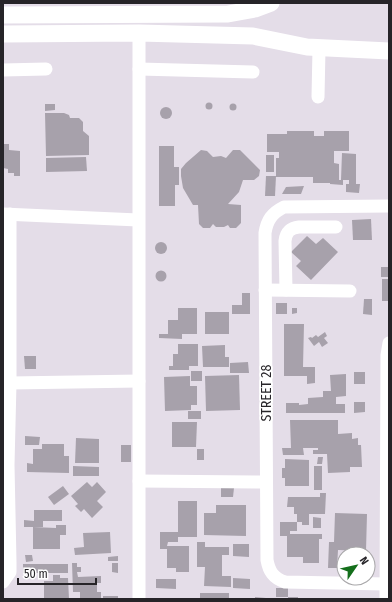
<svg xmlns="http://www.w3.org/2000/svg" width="392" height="602" font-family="'Fira Sans Condensed',sans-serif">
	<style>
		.building { fill: #a7a1ab }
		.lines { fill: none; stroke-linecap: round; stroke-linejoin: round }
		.minor { stroke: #fff; stroke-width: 13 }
		.major { stroke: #fff; stroke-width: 17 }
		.labels { text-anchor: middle; stroke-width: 3.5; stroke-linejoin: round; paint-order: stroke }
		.street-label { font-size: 14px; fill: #262428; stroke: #fff }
	</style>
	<rect width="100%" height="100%" fill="#e4dde8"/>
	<g class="building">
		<circle cx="209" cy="106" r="3.5"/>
		<circle cx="233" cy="107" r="3.5"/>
		<path d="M45,104H55V110L45,111Z"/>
		<circle cx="166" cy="113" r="6"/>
		<path d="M45,113H64L69,115L70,118H79L83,122V131L89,136V155L46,156Z"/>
		<path d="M287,131H314V136H324V131H349V151H334V163L339,164V180H341L342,153L356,154V184H360L359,193L346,192V184H349V180H343V185L330,184V183H313V177H276V158H279V152H267V134H287Z"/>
		<path d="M3,144H9V150L20,151V176H14V173H8V169L3,168Z"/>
		<path d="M159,146H174V167H179V185H175V206H159Z"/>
		<path d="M201,150L207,151L213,157L221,156L226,158L233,150H240L260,170L259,176L254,180H243L239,192L228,204L241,205V223L236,228H230L228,225L224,227H216L213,224L210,228H203L199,224L198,205H193L183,188L181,176V169L186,163Z"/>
		<rect x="266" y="155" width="8" height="17"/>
		<path d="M86,157L87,171L46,172V158Z"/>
		<path d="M266,176H276L275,196H265Z"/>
		<path d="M304,186L301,194H282L286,187Z"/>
		<path d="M371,219L372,240H353L352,220Z"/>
		<path d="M307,236L316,244L323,238L338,252L311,280L296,266L301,261L291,252Z"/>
		<circle cx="161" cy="248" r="6"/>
		<rect x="381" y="267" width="8" height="10"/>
		<circle cx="161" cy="276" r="5.5"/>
		<rect x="382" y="279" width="7" height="22"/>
		<path d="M242,293H250V314H232V305H242Z"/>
		<path d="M364,299H372V315L363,314Z"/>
		<rect x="276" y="303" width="11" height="11"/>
		<path d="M178,308H197V334H182V339L159,338V334H168V320H178Z"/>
		<path d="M292,308H297V313L292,314Z"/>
		<rect x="205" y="312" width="24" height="22"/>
		<path d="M284,324H304L303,367H315V383L307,384V376H284Z"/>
		<path d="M325,332L327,336L324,338L328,343L322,347L319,342L314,346L308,338L311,337L312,338L316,335L318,337Z"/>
		<path d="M178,344H198V366H189V370H169V366H173V354H178Z"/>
		<path d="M225,345V357H229V367H203L202,346Z"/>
		<path d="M24,356H36V369H25Z"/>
		<path d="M248,362L249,373H230V363Z"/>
		<rect x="191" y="371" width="11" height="10"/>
		<rect x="354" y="372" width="11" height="12"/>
		<path d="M346,374V396L336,397V404H345V413H286V403H299V405L308,404V398L323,397V391H331L330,375Z"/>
		<path d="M239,375L240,410L206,411L205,376Z"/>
		<path d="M190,376V386H197V405H191V410L165,411L164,377Z"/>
		<path d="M354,402H365V412L354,413Z"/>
		<rect x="188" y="411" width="13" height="8"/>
		<path d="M290,420H338V434L352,433V439L358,438V445H361L362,467H350V472L328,473L327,454H313V450H318V448H303L304,455H283L282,448H291Z"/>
		<path d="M172,422H197L196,447H172Z"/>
		<path d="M25,436L40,437L39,445H25Z"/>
		<path d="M76,438L99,439V463H75Z"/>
		<path d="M42,444H64V456H69V473L27,472V463L33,464V449H42Z"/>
		<rect x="121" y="445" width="10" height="17"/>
		<rect x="197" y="449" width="7" height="11"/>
		<path d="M318,457H323L322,464H317Z"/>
		<path d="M285,459L309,460V486H285V478H282V468H285Z"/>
		<path d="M73,466L99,467V476H73Z"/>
		<rect x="314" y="466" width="8" height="24"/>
		<path d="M87,482L92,487L97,482L106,492L97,501L103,507L92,518L84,509L81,512L75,506L78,504L71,496Z"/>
		<path d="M63,486L69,494L54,505L48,497Z"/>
		<path d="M221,488H234L233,497H221Z"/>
		<path d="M320,493H326L325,514H309V525H302V522H297V514H294V507H287L288,497H320Z"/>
		<path d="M178,501H197V537H178V542H168L167,546H189V572H176V568H167V549H160V532H178Z"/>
		<path d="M216,505H246V536L204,535V513H216Z"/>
		<path d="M34,510H62V521H43V527H24V520L34,521Z"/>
		<path d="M335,513L367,514L366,551L338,550L337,568H328L329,542H334Z"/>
		<path d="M313,517L321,518V528H313Z"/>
		<path d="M280,522H297V531H290V534H322V539H319V563H303V557H287V536H280Z"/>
		<path d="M56,525H66V535H60V549H33V527L56,528Z"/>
		<path d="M110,532L111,553L75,555L74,548L84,547L83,533Z"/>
		<path d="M197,542H205V547H229V555H222V576H231V587L204,586L205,567H197Z"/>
		<path d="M233,544H249V557L233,556Z"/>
		<path d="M25,555H32L33,561L26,562Z"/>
		<path d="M118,556V561H108V557Z"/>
		<path d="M72,563H77V567H81V572H77L78,577L101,576V583H97V592H101V598L80,599V592H73Z"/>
		<path d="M112,563H118V573L112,572Z"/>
		<rect x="23" y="564" width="45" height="9"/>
		<path d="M53,575H60V578H68L69,599H44V581H53Z"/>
		<path d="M233,578L250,579V589L233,588Z"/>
		<path d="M156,579H176V589L156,588Z"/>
		<rect x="276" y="588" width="12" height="9"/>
		<rect x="200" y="593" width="29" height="6"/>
		<rect x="103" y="596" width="15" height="3"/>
		<path d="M255,597L266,598V599H255Z"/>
		<rect x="288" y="597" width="10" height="2"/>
	</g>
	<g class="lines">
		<g class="minor">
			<path d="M139,33V599"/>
			<path d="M139,69L253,72"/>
			<path d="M3,70L46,69"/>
			<path d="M318,97L319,49"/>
			<path d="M3,214L138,220"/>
			<path d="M265,290L350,291"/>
			<path d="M286,290L285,241C286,232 290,228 299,227H336"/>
			<path d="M10,383L139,381"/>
			<path d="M139,481L266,482"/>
			<path d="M3,582L10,572V562L8,465L10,383V214"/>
			<path d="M386,584L285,582C273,578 269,571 267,560L265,233C267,220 272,213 284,207L389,206"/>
			<path d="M386,599L387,355L389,343"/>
		</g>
		<g class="major">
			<path d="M3,15L228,14L255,9L271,3"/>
			<path d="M3,34L139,33L253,36L307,47L389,51"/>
		</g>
	</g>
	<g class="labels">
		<g class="street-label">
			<text transform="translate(266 393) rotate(-90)" y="5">STREET 28</text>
		</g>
	</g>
	<rect width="392" height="602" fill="none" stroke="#262428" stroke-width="8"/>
	<g transform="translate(356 566) rotate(56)"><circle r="19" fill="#ffffff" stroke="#a8a7a9"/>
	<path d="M0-3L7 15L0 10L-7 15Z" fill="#146f1b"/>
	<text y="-6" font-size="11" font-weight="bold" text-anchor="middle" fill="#262428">N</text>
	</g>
	<path d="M18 578v6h78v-6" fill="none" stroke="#262428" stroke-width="2"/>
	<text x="24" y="578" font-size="12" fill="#262428" stroke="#ffffff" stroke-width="3" paint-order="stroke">50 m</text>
</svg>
